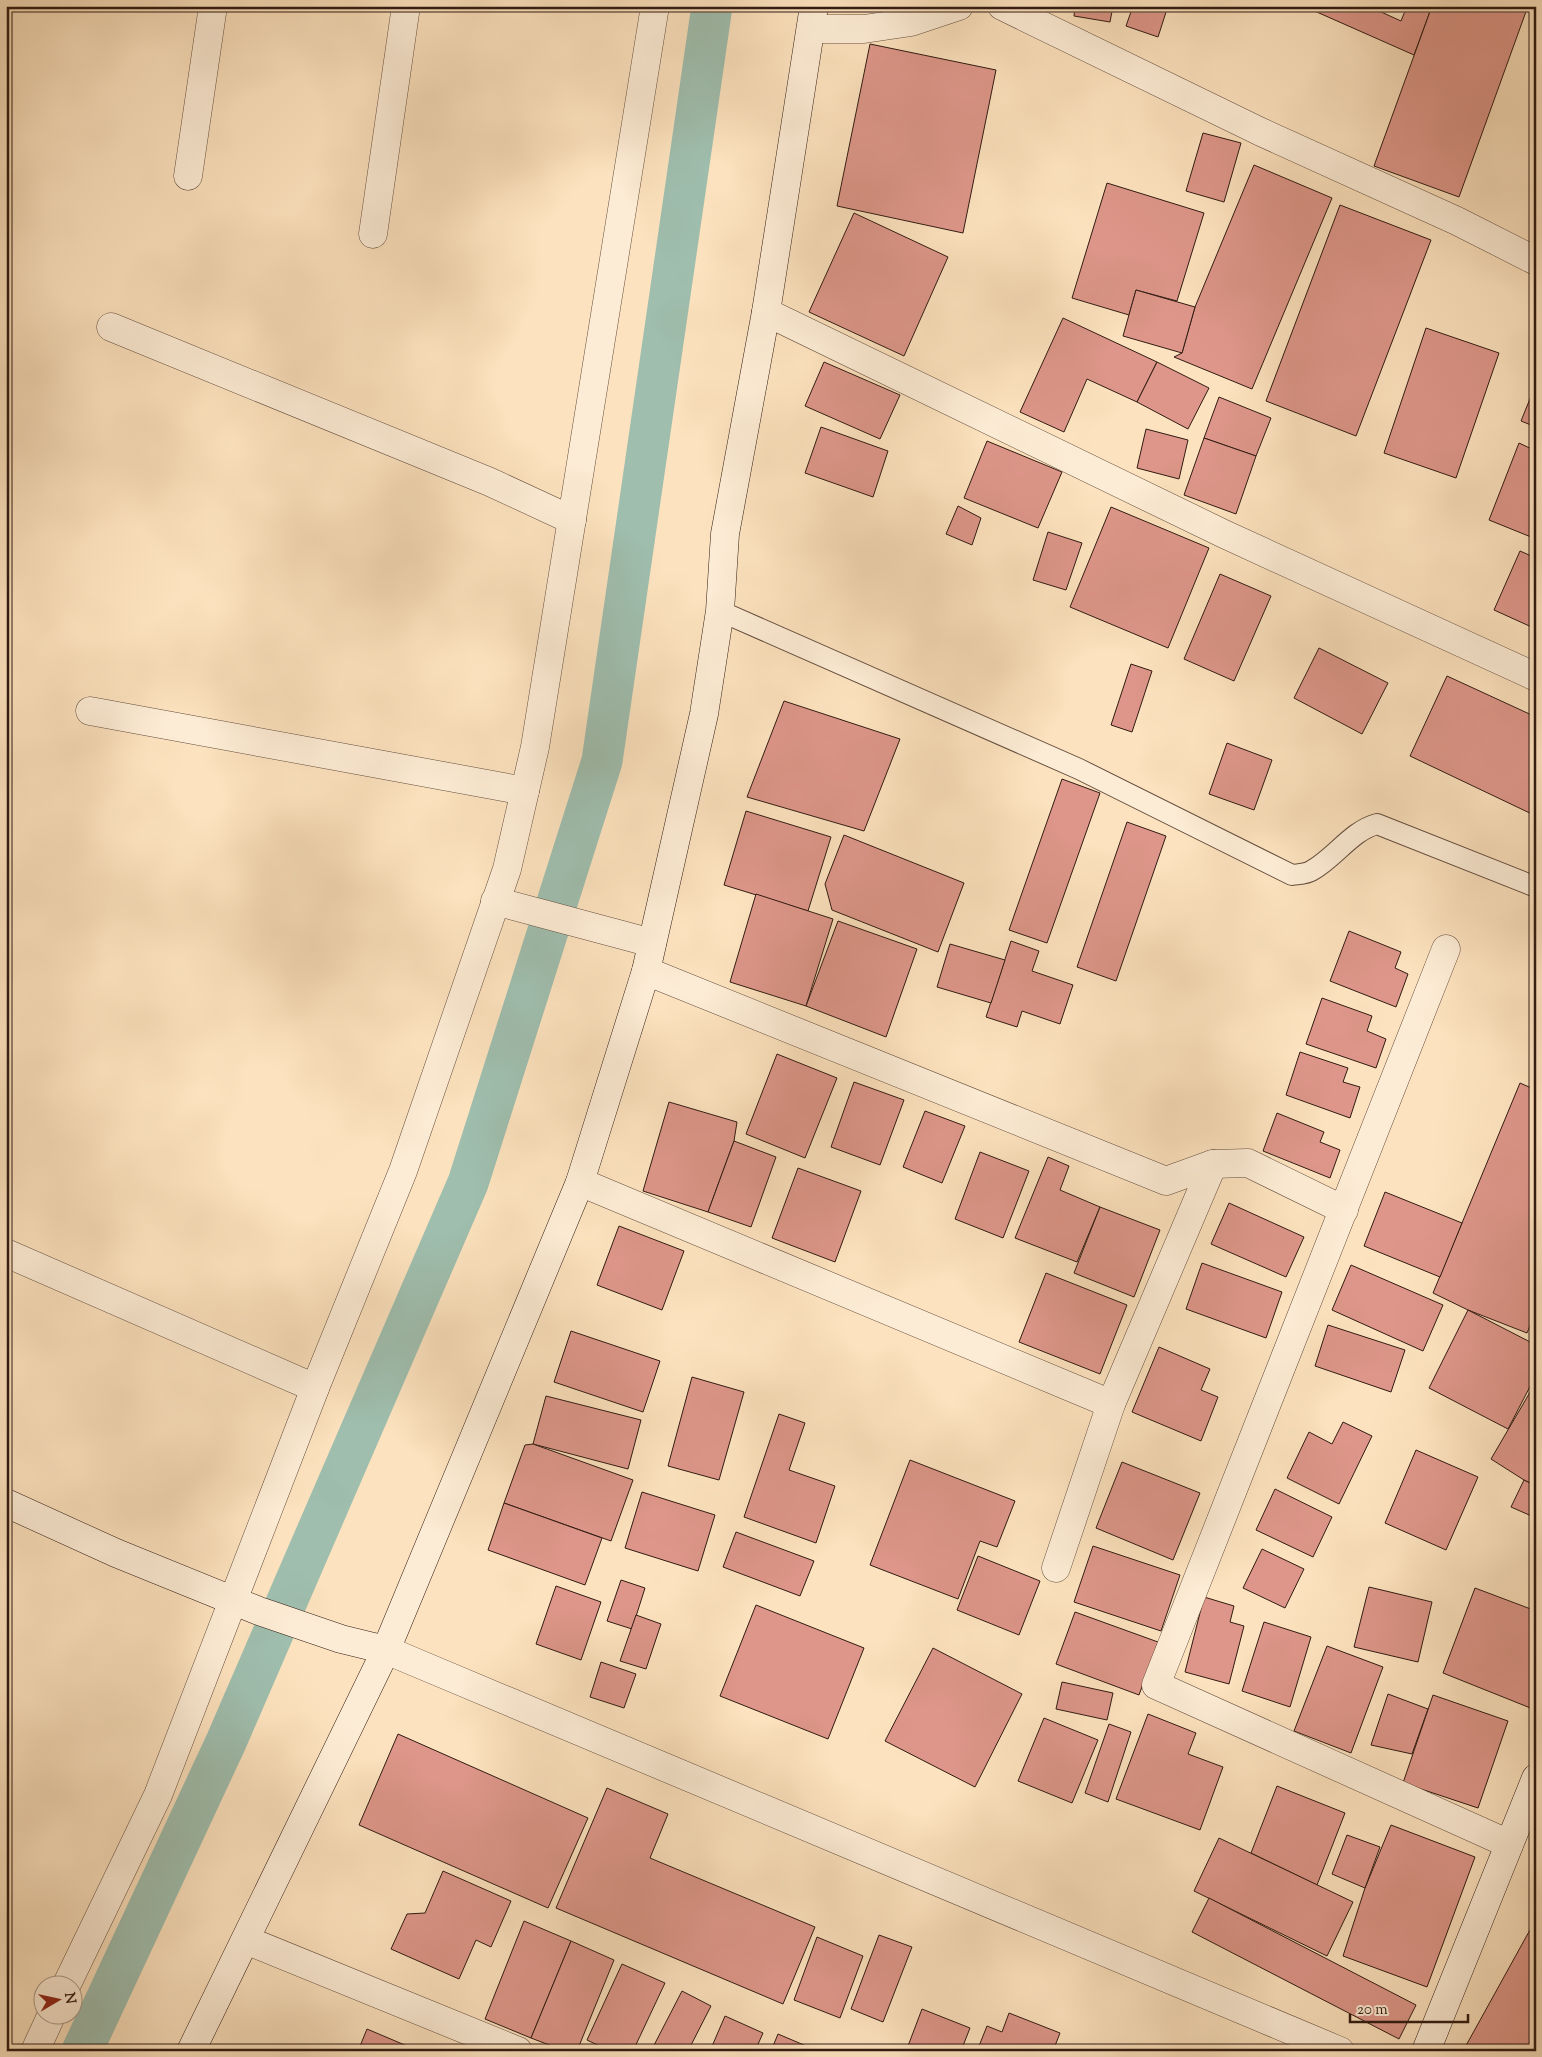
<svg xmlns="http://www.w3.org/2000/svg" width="1542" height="2057" font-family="'Sorts Mill Goudy',serif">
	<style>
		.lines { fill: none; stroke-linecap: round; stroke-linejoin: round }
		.canal { stroke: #9fbeae; stroke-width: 41 }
		.building { fill: #dd9689; stroke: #311b12 }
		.lane-casing { stroke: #644d3d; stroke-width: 22 }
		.street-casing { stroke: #644d3d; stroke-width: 29 }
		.secondary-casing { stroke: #311b12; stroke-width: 29 }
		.lane { stroke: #fdecd5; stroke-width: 20 }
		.street { stroke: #fdecd5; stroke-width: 28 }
		.secondary { stroke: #fdecd5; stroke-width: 28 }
	</style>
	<rect width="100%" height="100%" fill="#fce2be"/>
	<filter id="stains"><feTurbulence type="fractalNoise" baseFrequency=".004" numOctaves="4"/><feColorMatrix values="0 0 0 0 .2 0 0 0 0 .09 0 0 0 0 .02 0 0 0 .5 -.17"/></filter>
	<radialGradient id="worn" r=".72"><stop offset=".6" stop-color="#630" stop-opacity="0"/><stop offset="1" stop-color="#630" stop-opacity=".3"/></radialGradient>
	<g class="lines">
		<path class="canal" d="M82,2051L226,1742L468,1183L602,761L712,6"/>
	</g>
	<g class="building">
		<path d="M1075,6H1113L1110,22L1074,16Z"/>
		<path d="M1133,6H1168L1158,37L1126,26Z"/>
		<path d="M1312,6H1368L1401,21L1407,6H1432L1414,55L1310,9Z"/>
		<path d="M1432,6H1528L1459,197L1374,166Z"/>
		<path d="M870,44L996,70L963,233L837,206Z"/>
		<path d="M1203,133L1241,143L1224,202L1186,191Z"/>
		<path d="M1254,165L1332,198L1252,389L1174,357L1182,353L1195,307Z"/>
		<path d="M1107,183L1204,213L1177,301L1136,290L1129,315L1072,298Z"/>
		<path d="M1340,205L1431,240L1356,436L1266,401Z"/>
		<path d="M854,213L948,257L904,356L809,312Z"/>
		<path d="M1136,290L1195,307L1182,353L1123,336Z"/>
		<path d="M1063,318L1157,362L1137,402L1087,379L1064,432L1020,412Z"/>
		<path d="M1426,328L1499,353L1456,478L1384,453Z"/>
		<path d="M824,362L900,395L880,439L805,406Z"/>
		<path d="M1157,362L1209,388L1188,429L1137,402Z"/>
		<path d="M1536,384V427L1521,421Z"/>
		<path d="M1219,397L1271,418L1256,456L1204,438Z"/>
		<path d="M821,427L888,451L873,497L805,473Z"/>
		<path d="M1146,429L1188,440L1179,479L1137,468Z"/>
		<path d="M1204,438L1256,456L1236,514L1184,495Z"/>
		<path d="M987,441L1062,472L1038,528L964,498Z"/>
		<path d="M1519,443L1536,451V539L1489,520Z"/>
		<path d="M958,506L981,518L972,545L946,534Z"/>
		<path d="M1111,507L1209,548L1168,648L1070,607Z"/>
		<path d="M1048,532L1082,543L1066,590L1033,580Z"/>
		<path d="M1520,551L1536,558V629L1494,610Z"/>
		<path d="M1220,574L1271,596L1234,681L1184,659Z"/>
		<path d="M1319,648L1388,683L1362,734L1294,698Z"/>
		<path d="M1131,664L1152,671L1132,732L1111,725Z"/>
		<path d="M1447,676L1536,717V816L1410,756Z"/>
		<path d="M784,701L900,739L864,831L747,797Z"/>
		<path d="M1227,743L1272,760L1254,810L1209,794Z"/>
		<path d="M1062,779L1100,793L1047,943L1009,930Z"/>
		<path d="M746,811L831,837L808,911L724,885Z"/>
		<path d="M1127,822L1166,836L1116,981L1077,967Z"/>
		<path d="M844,835L964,883L938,952L832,910L825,884Z"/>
		<path d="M756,894L833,919L806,1006L730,982Z"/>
		<path d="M838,921L917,949L886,1037L806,1006Z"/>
		<path d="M1349,931L1401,952L1395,968L1408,974L1396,1007L1330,981Z"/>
		<path d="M1011,941L1039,951L1032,971L1073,985L1060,1024L1022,1011L1017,1027L986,1017Z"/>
		<path d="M950,944L1005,960L991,1003L937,987Z"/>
		<path d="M1322,998L1372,1016L1367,1031L1386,1039L1376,1068L1306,1044Z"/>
		<path d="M1300,1052L1348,1068L1343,1082L1360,1087L1350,1118L1286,1095Z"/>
		<path d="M777,1054L837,1078L805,1158L746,1134Z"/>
		<path d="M854,1082L904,1100L880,1165L831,1147Z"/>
		<path d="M1520,1083L1536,1090V1252L1532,1261L1536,1263V1312L1527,1333L1468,1310L1433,1293Z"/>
		<path d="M669,1102L737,1122L734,1141L708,1212L643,1191Z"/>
		<path d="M925,1111L965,1126L942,1183L903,1167Z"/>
		<path d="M1277,1113L1324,1132L1320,1142L1340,1150L1330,1178L1263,1151Z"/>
		<path d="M734,1141L776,1157L751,1227L708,1212Z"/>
		<path d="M980,1152L1029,1171L1003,1238L955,1219Z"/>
		<path d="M1048,1157L1069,1166L1060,1190L1100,1207L1077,1262L1015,1238Z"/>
		<path d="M798,1168L861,1191L835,1262L772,1238Z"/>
		<path d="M1385,1192L1462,1223L1440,1277L1364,1246Z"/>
		<path d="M1229,1203L1304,1237L1286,1277L1211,1244Z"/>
		<path d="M1100,1207L1160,1230L1134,1297L1074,1273Z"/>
		<path d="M619,1226L684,1251L662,1310L597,1285Z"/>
		<path d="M1202,1263L1282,1292L1266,1338L1186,1309Z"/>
		<path d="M1351,1265L1443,1305L1423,1351L1332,1310Z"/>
		<path d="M1046,1273L1127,1305L1100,1374L1019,1342Z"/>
		<path d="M1468,1310L1536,1345V1375L1508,1429L1429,1388Z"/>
		<path d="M1328,1325L1405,1350L1391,1392L1315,1366Z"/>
		<path d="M571,1331L660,1361L643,1412L554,1382Z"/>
		<path d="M1159,1347L1210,1369L1201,1390L1218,1397L1201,1441L1132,1412Z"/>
		<path d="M692,1377L744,1392L719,1480L668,1466Z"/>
		<path d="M1536,1382V1486L1524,1480L1491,1459Z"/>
		<path d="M546,1396L641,1420L628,1469L533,1444Z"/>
		<path d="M779,1414L805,1423L789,1470L835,1486L816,1543L744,1517Z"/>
		<path d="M1343,1422L1372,1436L1339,1504L1287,1478L1309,1432L1332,1444Z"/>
		<path d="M533,1444L633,1480L611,1541L504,1503L525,1445Z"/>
		<path d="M1416,1450L1478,1477L1446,1550L1385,1523Z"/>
		<path d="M910,1460L1015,1501L997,1547L980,1541L958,1599L870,1565Z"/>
		<path d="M1122,1462L1200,1493L1173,1560L1096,1528Z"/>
		<path d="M1524,1480L1536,1486V1518L1511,1507Z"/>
		<path d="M1275,1489L1332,1517L1313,1557L1256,1530Z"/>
		<path d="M642,1492L715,1515L698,1571L625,1548Z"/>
		<path d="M504,1503L602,1538L585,1585L488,1550Z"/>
		<path d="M736,1532L814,1561L800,1596L723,1567Z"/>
		<path d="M1093,1546L1180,1575L1161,1631L1074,1602Z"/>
		<path d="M1262,1549L1304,1569L1285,1608L1243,1588Z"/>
		<path d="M978,1556L1040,1581L1019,1635L957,1610Z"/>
		<path d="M621,1580L645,1588L632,1629L607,1621Z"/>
		<path d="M556,1586L601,1602L581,1660L536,1644Z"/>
		<path d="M1369,1587L1432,1602L1418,1662L1354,1647Z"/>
		<path d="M1475,1588L1536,1611V1703L1533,1709L1443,1673Z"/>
		<path d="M1204,1597L1234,1606L1230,1622L1244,1626L1229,1684L1185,1672Z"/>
		<path d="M756,1605L864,1648L828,1739L720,1696Z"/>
		<path d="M1075,1612L1158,1642L1139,1695L1056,1664Z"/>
		<path d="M636,1615L661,1624L646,1669L620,1661Z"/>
		<path d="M1264,1622L1311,1637L1290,1707L1242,1691Z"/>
		<path d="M1327,1646L1383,1667L1351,1753L1294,1731Z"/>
		<path d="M933,1648L1022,1694L975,1787L885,1741Z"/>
		<path d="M601,1662L636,1674L624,1708L590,1697Z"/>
		<path d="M1062,1682L1113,1693L1107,1720L1056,1709Z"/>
		<path d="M1388,1694L1428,1709L1412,1754L1371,1745Z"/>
		<path d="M1433,1695L1508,1721L1478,1808L1403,1783Z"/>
		<path d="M1148,1714L1196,1733L1188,1754L1223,1767L1200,1830L1116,1799Z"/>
		<path d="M1044,1718L1098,1740L1072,1803L1018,1781Z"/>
		<path d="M1109,1724L1131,1732L1108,1802L1085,1793Z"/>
		<path d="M398,1734L588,1818L548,1908L359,1825Z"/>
		<path d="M1277,1786L1345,1813L1317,1885L1251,1853Z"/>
		<path d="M607,1788L668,1814L650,1858L815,1927L783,2004L556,1908Z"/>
		<path d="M1391,1825L1475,1857L1427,1987L1343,1956L1365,1888Z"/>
		<path d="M1347,1835L1380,1847L1365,1888L1332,1874Z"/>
		<path d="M1219,1838L1353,1902L1327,1956L1194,1891Z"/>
		<path d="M443,1871L511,1901L491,1947L476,1940L459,1979L391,1949L407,1914L425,1913Z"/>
		<path d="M1209,1898L1416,2005L1399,2039L1192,1932Z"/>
		<path d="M1536,1919V2051H1463Z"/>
		<path d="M524,1921L571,1941L531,2038L485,2019Z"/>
		<path d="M879,1935L912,1947L883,2022L851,2009Z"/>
		<path d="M817,1937L863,1956L840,2018L794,2000Z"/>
		<path d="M571,1941L614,1960L577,2051H565L531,2038Z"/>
		<path d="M622,1964L665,1983L633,2051H610L587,2040Z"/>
		<path d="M682,1991L711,2006L688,2051H651Z"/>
		<path d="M922,2009L970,2028L961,2051H921L908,2046Z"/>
		<path d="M1009,2013L1060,2033L1053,2051H977L987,2026L1002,2032Z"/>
		<path d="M725,2016L763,2033L755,2051H710Z"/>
		<path d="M367,2029L419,2051H358Z"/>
		<path d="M778,2034L818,2051H771Z"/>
	</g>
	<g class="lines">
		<g class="lane-casing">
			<path id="lane" d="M720,611L1079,769L1292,875C1298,874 1306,874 1311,871C1335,858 1351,831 1377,824L1536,887"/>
		</g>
		<g class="street-casing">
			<g id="street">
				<path d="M1002,6L1261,132L1457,221L1536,261"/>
				<path d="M811,29H864L911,22L959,6"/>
				<path d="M188,176L213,6"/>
				<path d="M373,234L406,6"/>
				<path d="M766,312L1224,534L1536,677"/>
				<path d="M111,327L490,482L572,520"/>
				<path d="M90,711L525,791"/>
				<path d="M495,901L652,943"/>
				<path d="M1446,949L1156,1685L1509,1844"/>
				<path d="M646,971L1166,1181L1213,1164L1248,1163L1344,1210"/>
				<path d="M580,1182L1111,1404"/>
				<path d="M6,1253L315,1388"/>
				<path d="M1056,1568L1111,1404L1213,1164"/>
				<path d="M386,1650L1340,2051"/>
				<path d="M246,1940L518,2051"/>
				<path d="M67,1984L158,1795L315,1388L403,1171L507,869L535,747L655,6"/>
				<path d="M35,2051L52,2014"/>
			</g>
		</g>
		<g class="secondary-casing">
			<g id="secondary">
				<path d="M6,1503L116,1553L259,1611L341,1639L386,1650"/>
				<path d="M191,2051L386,1650L580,1182L646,971L704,714L720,611L725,534L766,312L814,6"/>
				<path d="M1426,2051L1536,1778"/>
			</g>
		</g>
		<use href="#lane" class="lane"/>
		<use href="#street" class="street"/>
		<use href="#secondary" class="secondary"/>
	</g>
	<rect width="1542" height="2057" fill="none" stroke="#fce2be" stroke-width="25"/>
	<rect x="8" y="8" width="1527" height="2042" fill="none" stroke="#311b12" stroke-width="2.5"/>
	<rect x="12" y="12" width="1517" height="2032" fill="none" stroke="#311b12"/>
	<g transform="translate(58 2000) rotate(81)"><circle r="24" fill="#fdecd5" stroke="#ab9887"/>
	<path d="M0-4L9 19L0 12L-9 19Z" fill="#8f2418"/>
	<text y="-8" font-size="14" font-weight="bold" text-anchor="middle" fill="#311b12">N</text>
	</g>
	<path d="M1350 2014v8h118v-8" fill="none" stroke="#311b12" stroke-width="2.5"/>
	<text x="1357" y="2014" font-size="15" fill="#311b12" stroke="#fdecd5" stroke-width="4" paint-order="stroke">20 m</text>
	<rect width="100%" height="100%" filter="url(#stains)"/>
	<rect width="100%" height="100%" fill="url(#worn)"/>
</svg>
